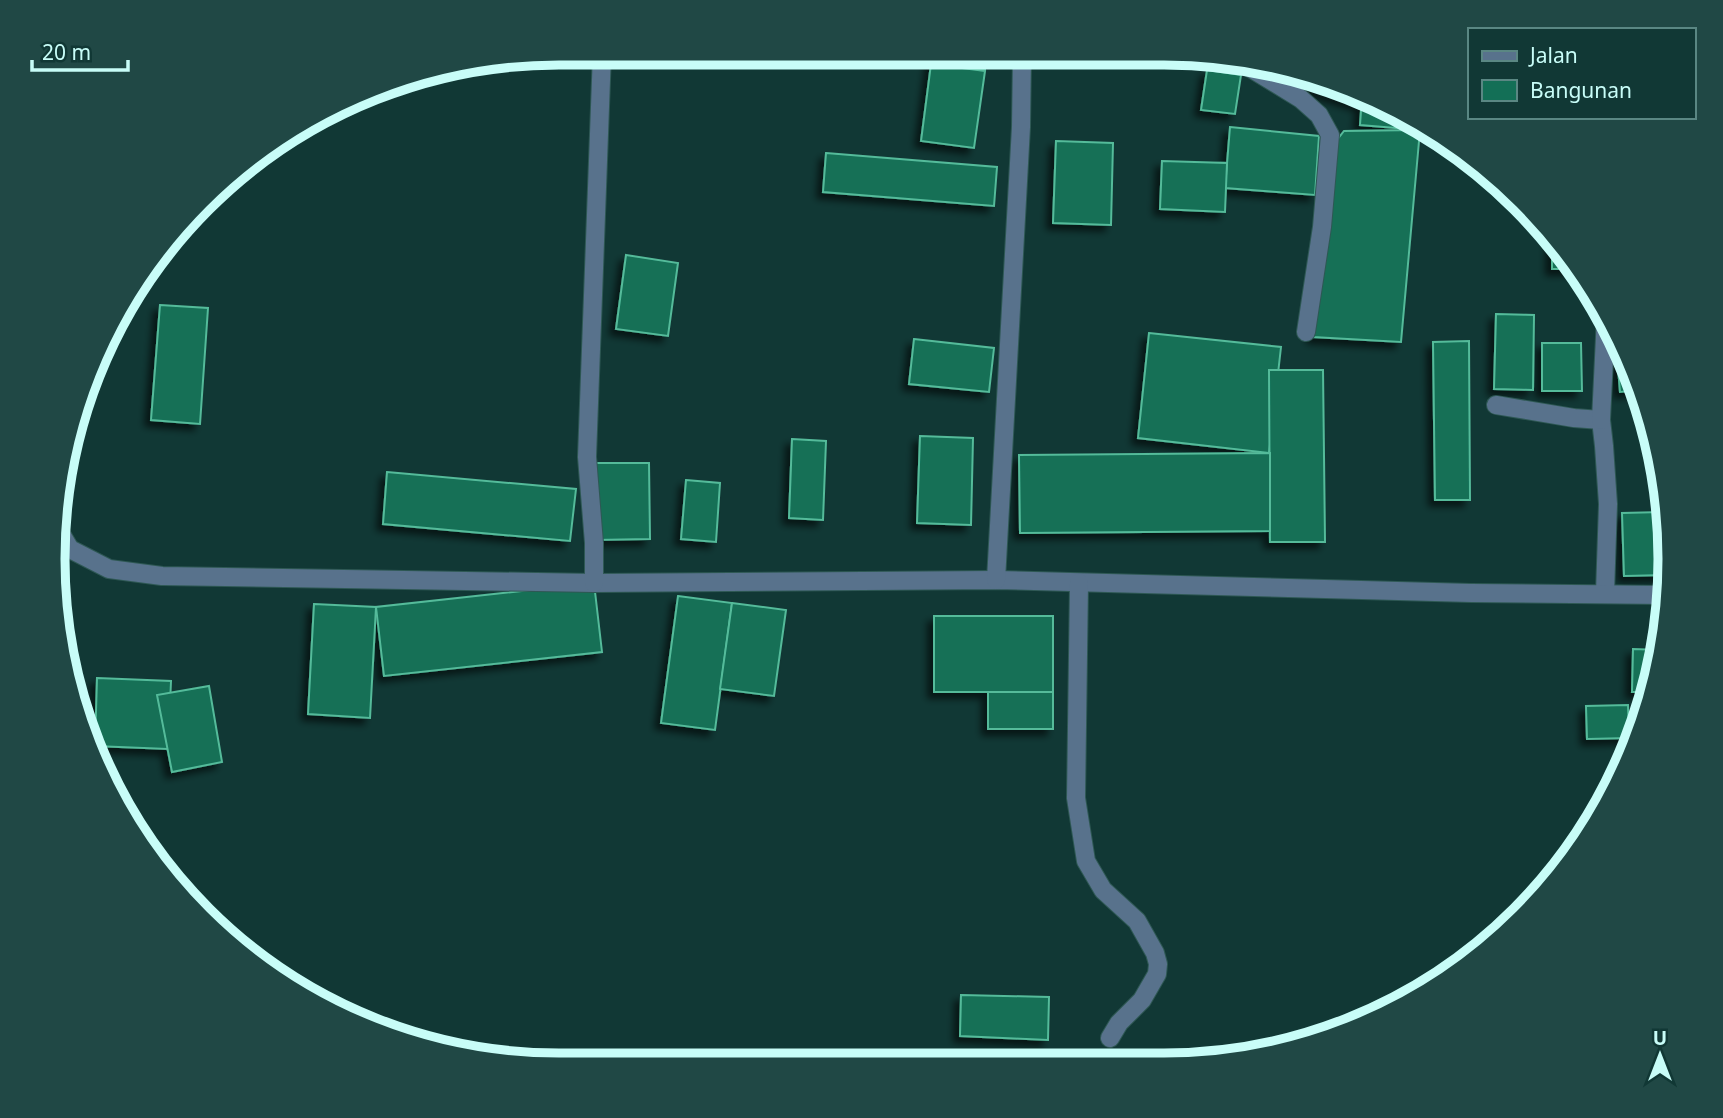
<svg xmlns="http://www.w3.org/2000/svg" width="1723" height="1118" font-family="'Noto Sans',sans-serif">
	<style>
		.building { fill: #136f56; stroke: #54bb9a; stroke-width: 2; filter: url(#shadow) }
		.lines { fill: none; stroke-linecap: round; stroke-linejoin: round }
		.minor-casing { stroke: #2e5854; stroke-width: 20 }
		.minor { stroke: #58728c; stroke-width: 18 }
		.rim { fill: none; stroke: #c8fdf8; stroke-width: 9 }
	</style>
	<defs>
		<filter id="shadow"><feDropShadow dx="-6" dy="6" stdDeviation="3.5" flood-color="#0009"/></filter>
	</defs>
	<rect width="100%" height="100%" fill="#113835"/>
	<g class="building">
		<path d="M932,55H986L985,70L931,64Z"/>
		<path d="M931,64L985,71L974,148L921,141Z"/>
		<path d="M1207,70L1241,75L1235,114L1201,110Z"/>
		<path d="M1279,72L1364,97L1362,105L1277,78Z"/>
		<path d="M1362,97L1388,105L1421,127L1420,130L1360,125Z"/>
		<path d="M1230,127L1319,136L1315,195L1225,188Z"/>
		<path d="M1420,130L1401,342L1313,337L1337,140L1344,131Z"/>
		<path d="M1056,141L1113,143L1111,225L1053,223Z"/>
		<path d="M826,153L997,167L994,206L823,192Z"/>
		<path d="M1162,161L1227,163L1225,212L1160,209Z"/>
		<path d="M1552,236L1566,250L1577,269H1552Z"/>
		<path d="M626,255L678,263L668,336L616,329Z"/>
		<path d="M160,305L208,308L200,424L151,420Z"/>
		<path d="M1496,314L1534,315L1533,390L1494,389Z"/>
		<path d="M1615,330L1618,335L1639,390L1620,392Z"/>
		<path d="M1149,333L1281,347L1269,453L1138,438Z"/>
		<path d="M914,339L994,348L989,392L909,384Z"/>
		<path d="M1469,341L1470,500H1435L1433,342Z"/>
		<path d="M1542,343H1581L1582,391H1542Z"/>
		<path d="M1269,370H1323L1325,542H1270Z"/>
		<path d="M920,436L973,438L971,525L917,523Z"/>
		<path d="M792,439L826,441L823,520L789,518Z"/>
		<path d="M1270,453V531L1020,533L1019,455Z"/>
		<path d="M593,463H649L650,539L594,540Z"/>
		<path d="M387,472L576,489L570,541L383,524Z"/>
		<path d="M686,480L720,483L716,542L681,539Z"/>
		<path d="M1663,512L1665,575L1624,576L1622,513Z"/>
		<path d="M594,583L602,652L384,676L376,607Z"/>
		<path d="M678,596L732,603L715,730L661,723Z"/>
		<path d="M732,603L786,610L774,696L720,689Z"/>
		<path d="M314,604L376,607L370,718L308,714Z"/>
		<rect x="934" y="616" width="119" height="76"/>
		<path d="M1633,649L1660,650L1650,692H1632Z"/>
		<path d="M97,678L171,681L168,749L95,746Z"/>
		<path d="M209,686L222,762L172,772L157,695Z"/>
		<rect x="988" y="692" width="65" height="37"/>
		<path d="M1628,705L1629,738L1587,739L1586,706Z"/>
		<path d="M961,995L1049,997L1048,1040L960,1036Z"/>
	</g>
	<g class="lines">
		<g class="minor-casing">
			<g id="minor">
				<path d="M1234,58L1301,99L1319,115L1330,135L1322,227L1306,332"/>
				<path d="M1496,405L1574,418L1601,420L1604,446L1608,504L1605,593"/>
				<path d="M1601,420L1606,316"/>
				<path d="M54,522L70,549L109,569L162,576L594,583L996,580L1471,593L1667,595"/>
				<path d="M996,580L1021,127L1022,56"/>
				<path d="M594,583V543L587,457L602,53"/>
				<path d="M1079,583L1076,798L1086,861L1103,890L1137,921L1155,953L1158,964L1157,974L1142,1000L1119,1023L1110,1038"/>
			</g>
		</g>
		<use href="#minor" class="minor"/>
	</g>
	<path d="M0 0H1723V1118H0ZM559 65H1164A494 494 0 0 1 1658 559V559A494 494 0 0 1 1164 1053H559A494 494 0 0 1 65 559V559A494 494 0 0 1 559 65Z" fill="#204845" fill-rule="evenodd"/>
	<path class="rim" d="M559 65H1164A494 494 0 0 1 1658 559V559A494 494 0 0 1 1164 1053H559A494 494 0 0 1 65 559V559A494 494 0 0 1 559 65Z"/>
	<rect x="1468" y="28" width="228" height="91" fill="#113835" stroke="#5a8783" stroke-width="2"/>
	<rect x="1482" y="51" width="35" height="10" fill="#58728c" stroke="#5a8783" stroke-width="2"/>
	<text x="1530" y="63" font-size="21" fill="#c8fdf8">Jalan</text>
	<rect x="1482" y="80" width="35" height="21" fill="#136f56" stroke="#5a8783" stroke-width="2"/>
	<text x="1530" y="98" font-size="21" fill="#c8fdf8">Bangunan</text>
	<g transform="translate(1660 1055)" stroke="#113835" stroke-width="5" paint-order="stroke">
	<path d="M0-5L12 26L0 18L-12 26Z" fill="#c8fdf8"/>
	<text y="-10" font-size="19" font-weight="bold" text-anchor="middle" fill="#c8fdf8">U</text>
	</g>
	<path d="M32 60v10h96v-10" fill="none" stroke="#c8fdf8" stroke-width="3.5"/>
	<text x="42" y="60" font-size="21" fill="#c8fdf8" stroke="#113835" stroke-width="5" paint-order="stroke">20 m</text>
</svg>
